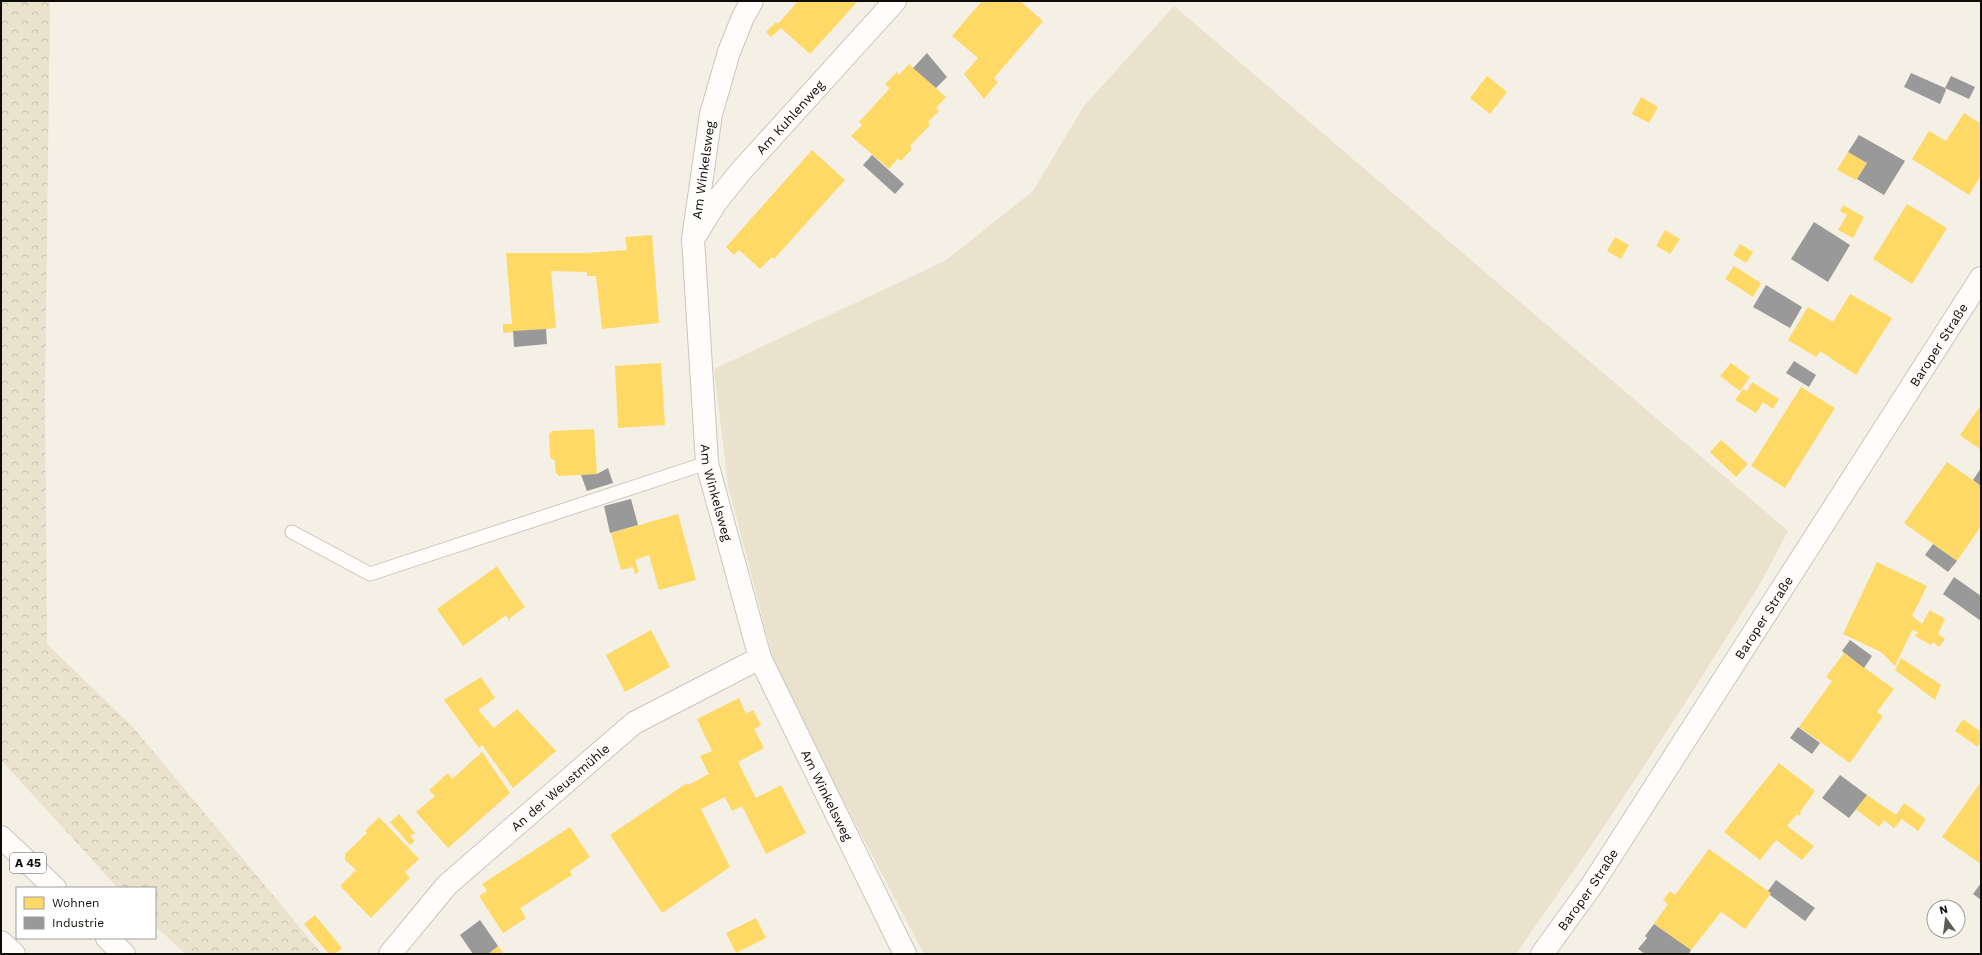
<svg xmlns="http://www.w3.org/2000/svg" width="1982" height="955" font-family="'Work Sans',sans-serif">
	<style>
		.green { fill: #ebe2cd }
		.forest { fill: url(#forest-crowns) }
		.homes { fill: #ffd966 }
		.industry { fill: #999 }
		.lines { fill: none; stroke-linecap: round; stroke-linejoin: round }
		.service-casing { stroke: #cac6bd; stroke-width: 15 }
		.minor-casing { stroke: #cac6bd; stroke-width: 24 }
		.secondary-casing { stroke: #cac6bd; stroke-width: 24 }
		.motorway-casing { stroke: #cac6bd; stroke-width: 24 }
		.service { stroke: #fefdfb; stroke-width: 13 }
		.minor { stroke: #fefdfb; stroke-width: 22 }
		.secondary { stroke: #fefdfb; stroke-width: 22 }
		.motorway { stroke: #fefdfb; stroke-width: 22 }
		.labels { text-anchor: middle; stroke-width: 4; stroke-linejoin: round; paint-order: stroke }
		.shield { fill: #fff; stroke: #565551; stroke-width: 1 }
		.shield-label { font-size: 12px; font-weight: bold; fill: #0e0c06 }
		.street-label { font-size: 13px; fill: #0e0c06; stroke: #fff }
	</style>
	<defs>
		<pattern id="forest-crowns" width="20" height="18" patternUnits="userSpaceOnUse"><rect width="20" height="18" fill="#ebe2cd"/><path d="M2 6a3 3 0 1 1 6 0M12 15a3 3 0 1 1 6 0" fill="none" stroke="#c8c1af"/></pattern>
	</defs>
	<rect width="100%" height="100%" fill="#f5f0e5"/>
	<path class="green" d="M1174,6L1788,531L1760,584L1684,705L1601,831L1516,954H924L795,709L773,659L728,485L714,369L945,261L1033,191L1084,106Z"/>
	<path class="forest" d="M1,1H50L45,395L47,644L132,726L322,954H186L155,926V888H118L1,760Z"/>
	<g class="homes">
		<path d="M798,1H858L810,54L781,28L771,37L766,32L776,22L778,24Z"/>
		<path d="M982,1H1020L1043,21L994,78L998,82L984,99L964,74L978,58L952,36Z"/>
		<path d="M909,64L946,97L936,108L939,111L928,122L930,125L910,146L912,149L901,161L898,158L889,169L851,136L862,125L859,122L890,88L885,84L897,72L899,75Z"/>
		<path d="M1487,76L1507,92L1490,114L1470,98Z"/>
		<path d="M1641,97L1658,107L1649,123L1632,114Z"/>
		<path d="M1964,113L1981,124V175L1969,195L1912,159L1929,131L1946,141Z"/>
		<path d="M812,150L845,180L774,259L772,257L760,269L739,250L734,255L726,247Z"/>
		<path d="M1848,152L1867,163L1856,180L1837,170Z"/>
		<path d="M1907,204L1947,228L1912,284L1873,259Z"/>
		<path d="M1843,205L1864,217L1853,238L1838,230L1847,215L1840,211Z"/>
		<path d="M1665,230L1680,239L1670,254L1656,246Z"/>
		<path d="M652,235L659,323L602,329L596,276H587V272L551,271L556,328L503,333V324H512L506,253H586L627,250L625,237Z"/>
		<path d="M1615,237L1629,245L1621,259L1607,251Z"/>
		<path d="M1740,244L1753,252L1746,263L1733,255Z"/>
		<path d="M1734,266L1761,283L1753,297L1725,279Z"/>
		<path d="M1850,294L1892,318L1856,375L1820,351L1816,357L1788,340L1808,307L1833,322Z"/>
		<path d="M661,363L665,425L618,428L615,366Z"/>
		<path d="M1731,363L1750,377L1740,391L1720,376Z"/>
		<path d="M1752,382L1779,399L1773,409L1763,402L1756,413L1735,400L1743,389L1747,391Z"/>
		<path d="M1801,387L1835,408L1785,488L1751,466Z"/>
		<path d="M1981,405V450L1960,435Z"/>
		<path d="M594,429L597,474L559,476L556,473L555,461L550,457L549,434L552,431Z"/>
		<path d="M1721,440L1748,464L1736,477L1710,452Z"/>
		<path d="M1947,462L1981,486V526L1957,561L1904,523Z"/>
		<path d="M678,514L696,580L659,590L649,555L635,560L639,572L635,574L633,567L621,570L611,533Z"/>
		<path d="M1877,562L1927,586L1912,616L1922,624L1930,610L1945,619L1938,634L1945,639L1939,647L1933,642L1931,645L1915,636L1918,632L1912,630L1895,666L1881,652L1843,634Z"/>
		<path d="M495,564L525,607L510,618V622L506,615L463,646L437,609L496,567Z"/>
		<path d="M651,630L670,667L625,692L606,655Z"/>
		<path d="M1844,653L1894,689L1877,712L1883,716L1850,763L1799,727L1832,681L1826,677Z"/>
		<path d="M1901,658L1941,685L1935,700L1895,670Z"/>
		<path d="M481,677L495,698L478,710L494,728L517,709L556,751L513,788L482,745L479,748L444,700Z"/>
		<path d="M739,698L746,714L753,710L761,725L754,729L764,748L738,762L756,798L781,785L806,833L766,854L742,806L732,811L725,797L701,809L730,867L662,913L610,835L687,783L688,785L709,774L700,756L712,751L697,719Z"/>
		<path d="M1963,719L1981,732V742L1978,747L1955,731Z"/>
		<path d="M482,752L510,793L448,848L416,812L435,796L429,790L448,773L452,779Z"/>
		<path d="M1779,763L1815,791L1800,812L1801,813L1799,816L1797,814L1787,826L1814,846L1802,860L1776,840L1760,860L1724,832Z"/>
		<path d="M1981,782V864L1942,837Z"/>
		<path d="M1867,795L1896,815L1904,803L1926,819L1918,831L1902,819L1894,828L1884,820L1879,827L1857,810L1854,812Z"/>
		<path d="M399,814L415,833L410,836L415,841L410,845L390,822Z"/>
		<path d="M379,817L419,859L405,872L410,878L371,918L340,886L356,870L345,860V854L367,833L365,831Z"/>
		<path d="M570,827L590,857L570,871L572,875L520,908L526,918L503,933L479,896L487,891L482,884Z"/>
		<path d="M1709,849L1771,893L1745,929L1721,912L1691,950L1654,924L1668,904L1663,900L1670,891L1675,895Z"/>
		<path d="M315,915L342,948L335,954H329L304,924Z"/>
		<path d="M756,918L766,938L736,953L726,933Z"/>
		<path d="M498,946L504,954H488Z"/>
	</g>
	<g class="industry">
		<path d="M927,53L947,77L936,88L913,68Z"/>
		<path d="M1911,73L1945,88L1946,90L1940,104L1904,87Z"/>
		<path d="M1951,76L1975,87L1969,99L1945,88Z"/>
		<path d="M1859,135L1905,161L1884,195L1857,179L1867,163L1848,152Z"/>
		<path d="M872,155L904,184L895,194L863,165Z"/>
		<path d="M1814,222L1850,245L1828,282L1791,259Z"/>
		<path d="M1766,285L1802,307L1790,328L1753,307Z"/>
		<path d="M546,329L547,344L514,347L513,331Z"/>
		<path d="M1794,361L1816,375L1809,387L1786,373Z"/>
		<path d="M608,468L613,483L587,491L581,475L597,474Z"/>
		<path d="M1981,468V486L1973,480Z"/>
		<path d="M631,499L638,525L610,533L604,506Z"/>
		<path d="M1933,544L1957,561L1948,572L1925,555Z"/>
		<path d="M1954,577L1981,596V621L1943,594Z"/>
		<path d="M1850,640L1872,656L1864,668L1842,651Z"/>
		<path d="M1798,727L1820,743L1812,754L1790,738Z"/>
		<path d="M1840,775L1867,795L1849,818L1822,798Z"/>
		<path d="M1776,880L1815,908L1805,921L1770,895L1771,893L1768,891Z"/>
		<path d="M1981,883V900L1973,894Z"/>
		<path d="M480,920L498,946L488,954H473L460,935Z"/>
		<path d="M1654,924L1691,950L1689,954H1645L1638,949L1647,938L1645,936Z"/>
	</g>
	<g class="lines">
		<g class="service-casing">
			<path id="service" d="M292,532L370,574L707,463"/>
		</g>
		<g class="minor-casing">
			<g id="minor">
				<path id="s1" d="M752,1L743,17L729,52L711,114L693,239L707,463L760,658L905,954"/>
				<path id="s2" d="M697,233L716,202L741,171L895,1"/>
				<path id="s3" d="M390,954L447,885L634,723L760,658"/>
			</g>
		</g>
		<g class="secondary-casing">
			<g id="secondary">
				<path id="s4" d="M1542,954L1592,885L1981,278"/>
			</g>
		</g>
		<g class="motorway-casing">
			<g id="motorway">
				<path d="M1,837L55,888"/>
				<path d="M107,938L124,954"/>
				<path d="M1,942L14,954"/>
			</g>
		</g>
		<use href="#service" class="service"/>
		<use href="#minor" class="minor"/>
		<use href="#secondary" class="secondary"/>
		<use href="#motorway" class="motorway"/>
	</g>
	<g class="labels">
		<rect class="shield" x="10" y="853" width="36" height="20" rx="3"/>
		<g class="shield-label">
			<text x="28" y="867">A 45</text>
		</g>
		<g class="street-label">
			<text dy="5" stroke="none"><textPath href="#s2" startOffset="149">Am Kuhlenweg</textPath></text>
			<text transform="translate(703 170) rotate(-82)" y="5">Am Winkelsweg</text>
			<text dy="5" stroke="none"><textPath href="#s4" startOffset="727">Baroper Straße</textPath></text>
			<text dy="5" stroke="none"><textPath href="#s1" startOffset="502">Am Winkelsweg</textPath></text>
			<text dy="5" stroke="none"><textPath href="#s4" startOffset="403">Baroper Straße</textPath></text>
			<text dy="5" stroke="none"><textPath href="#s3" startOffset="239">An der Weustmühle</textPath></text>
			<text dy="5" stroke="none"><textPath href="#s1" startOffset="826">Am Winkelsweg</textPath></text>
			<text dy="5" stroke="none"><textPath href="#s4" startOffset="79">Baroper Straße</textPath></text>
		</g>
	</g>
	<rect width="1982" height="955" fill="none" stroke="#0e0c06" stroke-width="4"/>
	<rect x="16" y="887" width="140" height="52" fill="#ffffff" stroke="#9f9e9b"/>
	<rect x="24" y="897" width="20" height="12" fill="#ffd966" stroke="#9f9e9b"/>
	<text x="52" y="907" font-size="12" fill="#0e0c06">Wohnen</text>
	<rect x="24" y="917" width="20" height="12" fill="#999999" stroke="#9f9e9b"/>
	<text x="52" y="927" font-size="12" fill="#0e0c06">Industrie</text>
	<g transform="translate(1946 919) rotate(346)"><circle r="19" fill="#ffffff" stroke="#9f9e9b"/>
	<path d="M0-3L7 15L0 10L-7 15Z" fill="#5f5c54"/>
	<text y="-6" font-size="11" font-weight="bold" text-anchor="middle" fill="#0e0c06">N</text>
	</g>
</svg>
